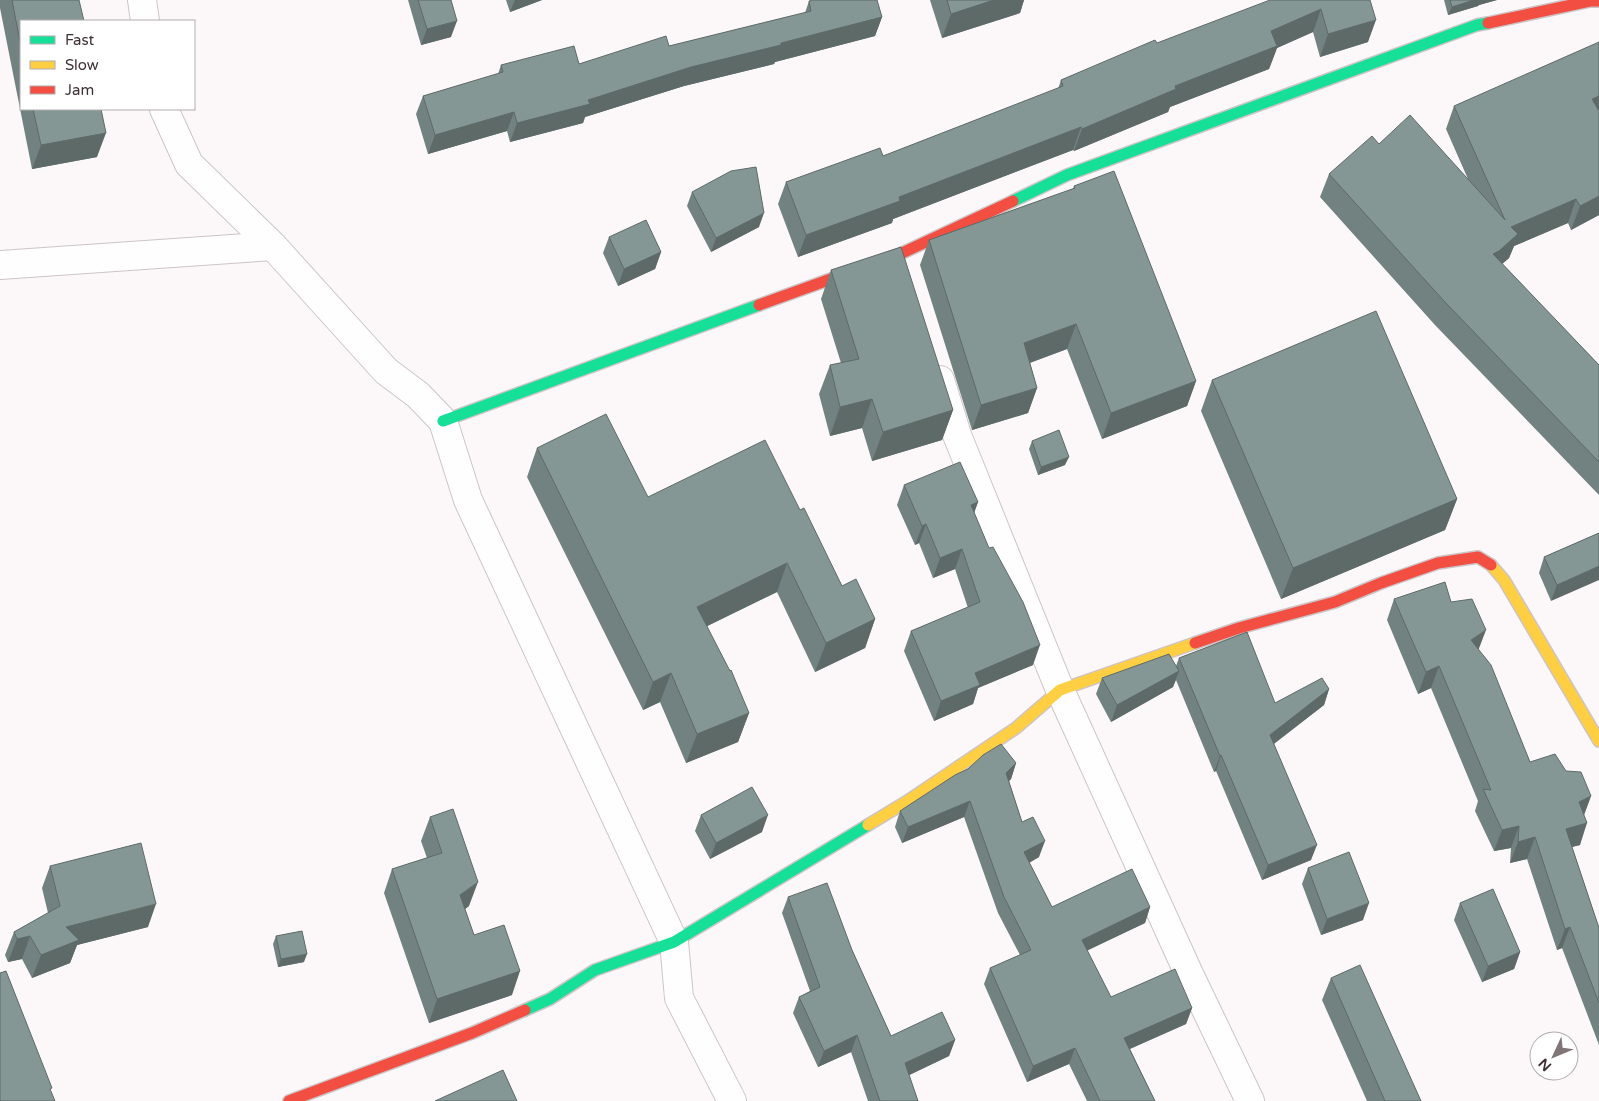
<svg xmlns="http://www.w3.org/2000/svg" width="1599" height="1101" font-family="'Varela Round',sans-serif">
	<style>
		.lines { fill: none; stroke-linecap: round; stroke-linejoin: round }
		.street-casing { stroke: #cdc4c6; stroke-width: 30 }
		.fast-casing { stroke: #cdc4c6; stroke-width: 14 }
		.slow-casing { stroke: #cdc4c6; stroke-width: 14 }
		.jam-casing { stroke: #cdc4c6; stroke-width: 14 }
		.street { stroke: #fffefe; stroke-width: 28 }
		.fast { stroke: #16e098; stroke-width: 11 }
		.slow { stroke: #ffcf43; stroke-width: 11 }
		.jam { stroke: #f24e42; stroke-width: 11 }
		.wall { fill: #728280 }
		.shaded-wall { fill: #5d6a68 }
		.building { fill: #859795; stroke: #5d6a68 }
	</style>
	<rect width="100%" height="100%" fill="#fcf8f9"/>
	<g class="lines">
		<g class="street-casing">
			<g id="street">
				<path d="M142,0L145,21"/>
				<path d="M164,109L189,164L273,246L386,371L418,395L443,421L468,500L674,942L679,998L732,1101"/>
				<path d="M0,265L273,246"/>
				<path d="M940,380L957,435L1060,690L1189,974L1250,1101"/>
			</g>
		</g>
		<g class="fast-casing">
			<g id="fast">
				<path d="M1013,201L1067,175L1477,25L1488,23"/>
				<path d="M443,421L759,305"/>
				<path d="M525,1010L550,999L595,970L674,942L868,825"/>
			</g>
		</g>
		<g class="slow-casing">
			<g id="slow">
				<path d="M1491,565L1504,580L1599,741"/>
				<path d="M868,825L906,802L1016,728L1060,690L1195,643"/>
			</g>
		</g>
		<g class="jam-casing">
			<g id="jam">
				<path d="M1488,23L1590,1H1599"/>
				<path d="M759,305L900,254L1013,201"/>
				<path d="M1195,643L1239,628L1335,602L1381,583L1438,563L1478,557L1491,565"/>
				<path d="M289,1101L472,1033L525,1010"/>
			</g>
		</g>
		<use href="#street" class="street"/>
		<use href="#fast" class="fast"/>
		<use href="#slow" class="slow"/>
		<use href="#jam" class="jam"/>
	</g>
	<g class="wall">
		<path d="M0,0H79L21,21V109H101L97,157L32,169L0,8Z"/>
		<path d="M408,0H451V37L421,45Z"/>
		<path d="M506,0H542L510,12Z"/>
		<path d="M930,0H1024L1020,13L942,38Z"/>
		<path d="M1370,0L1368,42L1320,57L1313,32L1277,48L1269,69L1170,107L1168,112L1074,151L1073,150L893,219L892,223L798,257L778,204L786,182L883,156L1058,89L1061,80L1157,43Z"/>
		<path d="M1444,0H1497L1479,5L1478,6L1448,15Z"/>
		<path d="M809,1L882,17L875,36L775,62L774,64L684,86L585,117L583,123L510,142L507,131L428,154L416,114L423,96L498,74L501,65L579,64L669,46L805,13Z"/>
		<path d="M1454,106L1599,215L1571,230L1568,223L1514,246L1509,258L1502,264L1599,365V495L1435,325L1320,197L1329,174L1379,144L1468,179L1446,129Z"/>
		<path d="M1074,186L1196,381L1187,406L1102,439L1067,349L1030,363L1037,388L1028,413L972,430L920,265L929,240L1073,189Z"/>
		<path d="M692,192L759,227L711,252L687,206Z"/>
		<path d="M609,237L661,252L655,269L618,286L603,253Z"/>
		<path d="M831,270L953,410L942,440L872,461L862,428L830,436L819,394L830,365L841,363L821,299Z"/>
		<path d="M1212,380L1457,499L1445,530L1281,599L1201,411Z"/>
		<path d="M1032,441L1065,465L1038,475L1029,449Z"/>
		<path d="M537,448L648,497L800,510L842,586L875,619L865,648L815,672L777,592L707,626L749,713L738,742L686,763L660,702L643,710L527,477Z"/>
		<path d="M904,485L978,502L974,512L1033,665L978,688L973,704L934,721L904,651L911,631L968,608L955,569L933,578L919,543L915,545L897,505Z"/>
		<path d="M1599,533L1551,601L1539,573L1544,557Z"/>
		<path d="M1394,599L1479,650L1530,762L1566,771L1591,796L1584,814L1580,845L1572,847L1599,928V1045L1562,948L1557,950L1527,859L1510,863L1511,848L1494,851L1475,811L1478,801L1431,688L1418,694L1387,620Z"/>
		<path d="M1179,658L1275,703L1329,689L1324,705L1274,744L1311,860L1262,880L1216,771L1214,772L1176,680L1173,687L1111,722L1096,694L1102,678L1176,666Z"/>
		<path d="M1016,763L1011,779L1009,781L1022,822L1039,857L1029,863L1052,907H1150L1145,923L1087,950L1111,997L1192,1008L1186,1024L1130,1049L1155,1101H1087L1069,1064L1027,1082L984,984L990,968L1020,955L998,913L964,817L902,843L895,827L900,811Z"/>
		<path d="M701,815L762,832L710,859L695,831Z"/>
		<path d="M430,817L469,906L465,909L474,935L512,995L429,1023L384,893L392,869L427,858L421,841Z"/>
		<path d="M50,866L148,927L77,945L70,963L32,978L22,959L8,962L5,955L14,932L48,913L42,888Z"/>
		<path d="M1308,868L1363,920L1321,935L1302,884Z"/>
		<path d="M788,897L852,950L891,1036L955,1040L949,1056L909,1075L918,1101H868L851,1052L818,1067L793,1013L799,997L810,991L782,913Z"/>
		<path d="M1460,903L1520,952L1514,969L1482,982L1454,920Z"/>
		<path d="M276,936L304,962L278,967L273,944Z"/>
		<path d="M1331,978L1421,1101H1367L1322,1000Z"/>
	</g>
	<g class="shaded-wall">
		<path d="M515,0H542L510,12Z"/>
		<path d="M994,0H1024L1020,13L942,38L951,14Z"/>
		<path d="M1474,0H1497L1479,5L1478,6L1448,15L1452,7Z"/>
		<path d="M1321,9L1313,32L1277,48L1269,69L1170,107L1168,112L1074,151L1082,129L1271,31Z"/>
		<path d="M882,17L875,36L775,62L774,64L684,86L585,117L583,123L510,142L517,123L588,100L691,67Z"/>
		<path d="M1376,20L1368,42L1320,57L1328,34Z"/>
		<path d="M457,21L451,37L421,45L427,29Z"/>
		<path d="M1599,96V115L1592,99Z"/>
		<path d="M514,112L507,131L428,154L435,135Z"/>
		<path d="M1081,127L1073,150L893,219L892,223L798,257L806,235L899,197Z"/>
		<path d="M106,133L97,157L32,169L41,145Z"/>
		<path d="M1599,196V215L1571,230L1580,206Z"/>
		<path d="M1576,199L1568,223L1514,246L1509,258L1491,274L1493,254L1511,227Z"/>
		<path d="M764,213L759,227L711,252L716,238Z"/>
		<path d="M661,252L655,269L618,286L624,269Z"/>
		<path d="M1076,324L1067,349L1015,368L1024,343Z"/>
		<path d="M1196,381L1187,406L1102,439L1111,413Z"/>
		<path d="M1037,388L1028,413L972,430L981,405Z"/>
		<path d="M872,399L862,428L830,436L840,407Z"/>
		<path d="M953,410L942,440L872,461L883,432Z"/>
		<path d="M1069,457L1065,465L1038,475L1041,467Z"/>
		<path d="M1457,499L1445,530L1281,599L1293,568Z"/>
		<path d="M978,502L971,522V505Z"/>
		<path d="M926,524L919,543L915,545L922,526Z"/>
		<path d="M962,549L955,569L933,578L940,558Z"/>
		<path d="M787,563L777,592L687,636L697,607Z"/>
		<path d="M1599,566V580L1551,601L1557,585Z"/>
		<path d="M875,619L865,648L815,672L826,643Z"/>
		<path d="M1486,630L1478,651L1471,640Z"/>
		<path d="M1040,645L1033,665L978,688L973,704L934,721L941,701L975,673Z"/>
		<path d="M1439,666L1431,688L1418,694L1426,672Z"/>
		<path d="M1179,671L1173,687L1111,722L1117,705Z"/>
		<path d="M671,673L660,702L643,710L653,682Z"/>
		<path d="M1329,689L1324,705L1264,751L1270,735Z"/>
		<path d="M749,713L738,742L686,763L697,734Z"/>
		<path d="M1221,755L1216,771L1214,772L1220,756Z"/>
		<path d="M1016,763L1011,779L1001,789L1006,773Z"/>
		<path d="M1591,796L1583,818L1579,802Z"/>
		<path d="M970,801L964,817L902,843L908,827Z"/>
		<path d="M768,815L762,832L710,859L716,843Z"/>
		<path d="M1587,823L1580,845L1558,850L1566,829Z"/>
		<path d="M1519,826L1511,848L1494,851L1502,830Z"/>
		<path d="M1535,837L1527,859L1510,863L1518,842Z"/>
		<path d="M1045,841L1039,857L1018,869L1024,852Z"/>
		<path d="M1317,845L1311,860L1262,880L1268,865Z"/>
		<path d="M478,882L469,906L451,919L460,895Z"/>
		<path d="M1369,903L1363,920L1321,935L1327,919Z"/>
		<path d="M156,904L148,927L77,945L70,963L32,978L41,955L66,927Z"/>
		<path d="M1150,907L1145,923L1076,956L1082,940Z"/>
		<path d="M1570,927L1562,948L1557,950L1565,929Z"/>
		<path d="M30,936L22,959L8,962L17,939Z"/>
		<path d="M1520,952L1514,969L1482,982L1488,966Z"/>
		<path d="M307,954L304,962L278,967L281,959Z"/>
		<path d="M520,971L512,995L429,1023L437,999Z"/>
		<path d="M1192,1008L1186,1024L1118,1054L1124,1038Z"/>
		<path d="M857,1035L851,1052L818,1067L824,1051Z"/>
		<path d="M955,1040L949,1056L899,1080L905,1063Z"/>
		<path d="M1075,1048L1069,1064L1027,1082L1033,1066Z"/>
	</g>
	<g class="building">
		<path d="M12,0H79L84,21H21V47Z"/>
		<path d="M418,0H451L457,21L427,29Z"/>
		<path d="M813,0H877L882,17L781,43V45L691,67L588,100L590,104L517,123L514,112L435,135L423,96L503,72L501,65L574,46L579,64L666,36L669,46L811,11L809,1Z"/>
		<path d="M947,0H994L951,14Z"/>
		<path d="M1270,0H1370L1376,20L1328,34L1321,9L1271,31L1277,46L1175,86L1176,89L1082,129L1081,127L899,197L900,201L806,235L786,182L880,148L883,156L1063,86L1061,80L1155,40L1157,43Z"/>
		<path d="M1450,0H1474L1452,7Z"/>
		<path d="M1599,42V96L1592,99L1599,111V196L1580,206L1576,199L1511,227L1518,234L1499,251L1493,254L1599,365V462L1444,301L1329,174L1372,136L1379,144L1410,115L1505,220L1454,106Z"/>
		<path d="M33,109H101L106,133L41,145Z"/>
		<path d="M756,167L764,213L716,238L692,192L731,171Z"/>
		<path d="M1114,171L1196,381L1111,413L1076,324L1024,343L1037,388L981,405L929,240L1075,188L1074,186Z"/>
		<path d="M646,220L661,252L624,269L609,237Z"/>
		<path d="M901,247L953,410L883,432L872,399L840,407L830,365L859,359L831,270Z"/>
		<path d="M1376,311L1457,499L1293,568L1212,380Z"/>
		<path d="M606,414L648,497L765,440L800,510L804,508L842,586L856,579L875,619L826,643L787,563L697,607L730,671L731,670L749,713L697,734L671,673L653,682L537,448Z"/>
		<path d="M1059,430L1069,457L1041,467L1032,441Z"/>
		<path d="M960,462L978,502L971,505L989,548L993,547L1023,602L1040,645L975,673L980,685L941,701L911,631L980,602L962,549L940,558L926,524L922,526L904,485Z"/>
		<path d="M1599,533V566L1557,585L1544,557Z"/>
		<path d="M1445,582L1451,602L1472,599L1486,630L1471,640L1491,665L1530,762L1555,754L1566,771L1581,772L1591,796L1579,802L1587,823L1566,829L1599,928V1003L1570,927L1565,929L1535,837L1518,842L1519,826L1502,830L1483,789L1491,790L1439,666L1426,672L1394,599Z"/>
		<path d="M1247,632L1275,703L1322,678L1329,689L1270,735L1317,845L1268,865L1221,755L1220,756L1179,658Z"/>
		<path d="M1169,654L1179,671L1117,705L1102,678Z"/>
		<path d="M1001,744L1016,763L1006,773L1022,822L1033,817L1045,841L1024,852L1052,907L1132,869L1150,907L1082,940L1111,997L1175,969L1192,1008L1124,1038L1155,1101H1100L1075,1048L1033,1066L990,968L1031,950L1004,897L970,801L908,827L900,811L955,775L968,769L983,755Z"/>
		<path d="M752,787L768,815L716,843L701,815Z"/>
		<path d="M453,809L478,882L460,895L474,935L504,925L520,971L437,999L392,869L442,853L430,817Z"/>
		<path d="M141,843L156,904L66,927L79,940L41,955L30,936L17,939L14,932L60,906L50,866Z"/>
		<path d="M1349,852L1369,903L1327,919L1308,868Z"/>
		<path d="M827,883L852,950L891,1036L942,1012L955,1040L905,1063L918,1101H880L857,1035L824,1051L799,997L820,987L788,897Z"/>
		<path d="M1493,889L1520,952L1488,966L1460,903Z"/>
		<path d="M302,931L307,954L281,959L276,936Z"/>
		<path d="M1360,965L1421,1101H1385L1331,978Z"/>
		<path d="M6,971L52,1088L50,1089L55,1101H0V973Z"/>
		<path d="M503,1070L517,1101H435Z"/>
	</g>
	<rect x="20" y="20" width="175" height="90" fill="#ffffff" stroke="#b2acad"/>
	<rect x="30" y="36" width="25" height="8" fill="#16e098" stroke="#b2acad"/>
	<text x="65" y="45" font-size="15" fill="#3f2f33">Fast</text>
	<rect x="30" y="61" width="25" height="8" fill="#ffcf43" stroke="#b2acad"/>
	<text x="65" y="70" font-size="15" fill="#3f2f33">Slow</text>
	<rect x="30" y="86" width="25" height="8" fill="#f24e42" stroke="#b2acad"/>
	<text x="65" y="95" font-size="15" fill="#3f2f33">Jam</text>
	<g transform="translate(1554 1056) rotate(226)"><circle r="24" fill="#ffffff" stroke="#b2acad"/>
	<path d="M0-4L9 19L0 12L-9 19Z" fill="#817578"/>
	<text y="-8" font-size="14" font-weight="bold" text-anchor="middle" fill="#3f2f33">N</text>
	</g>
</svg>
